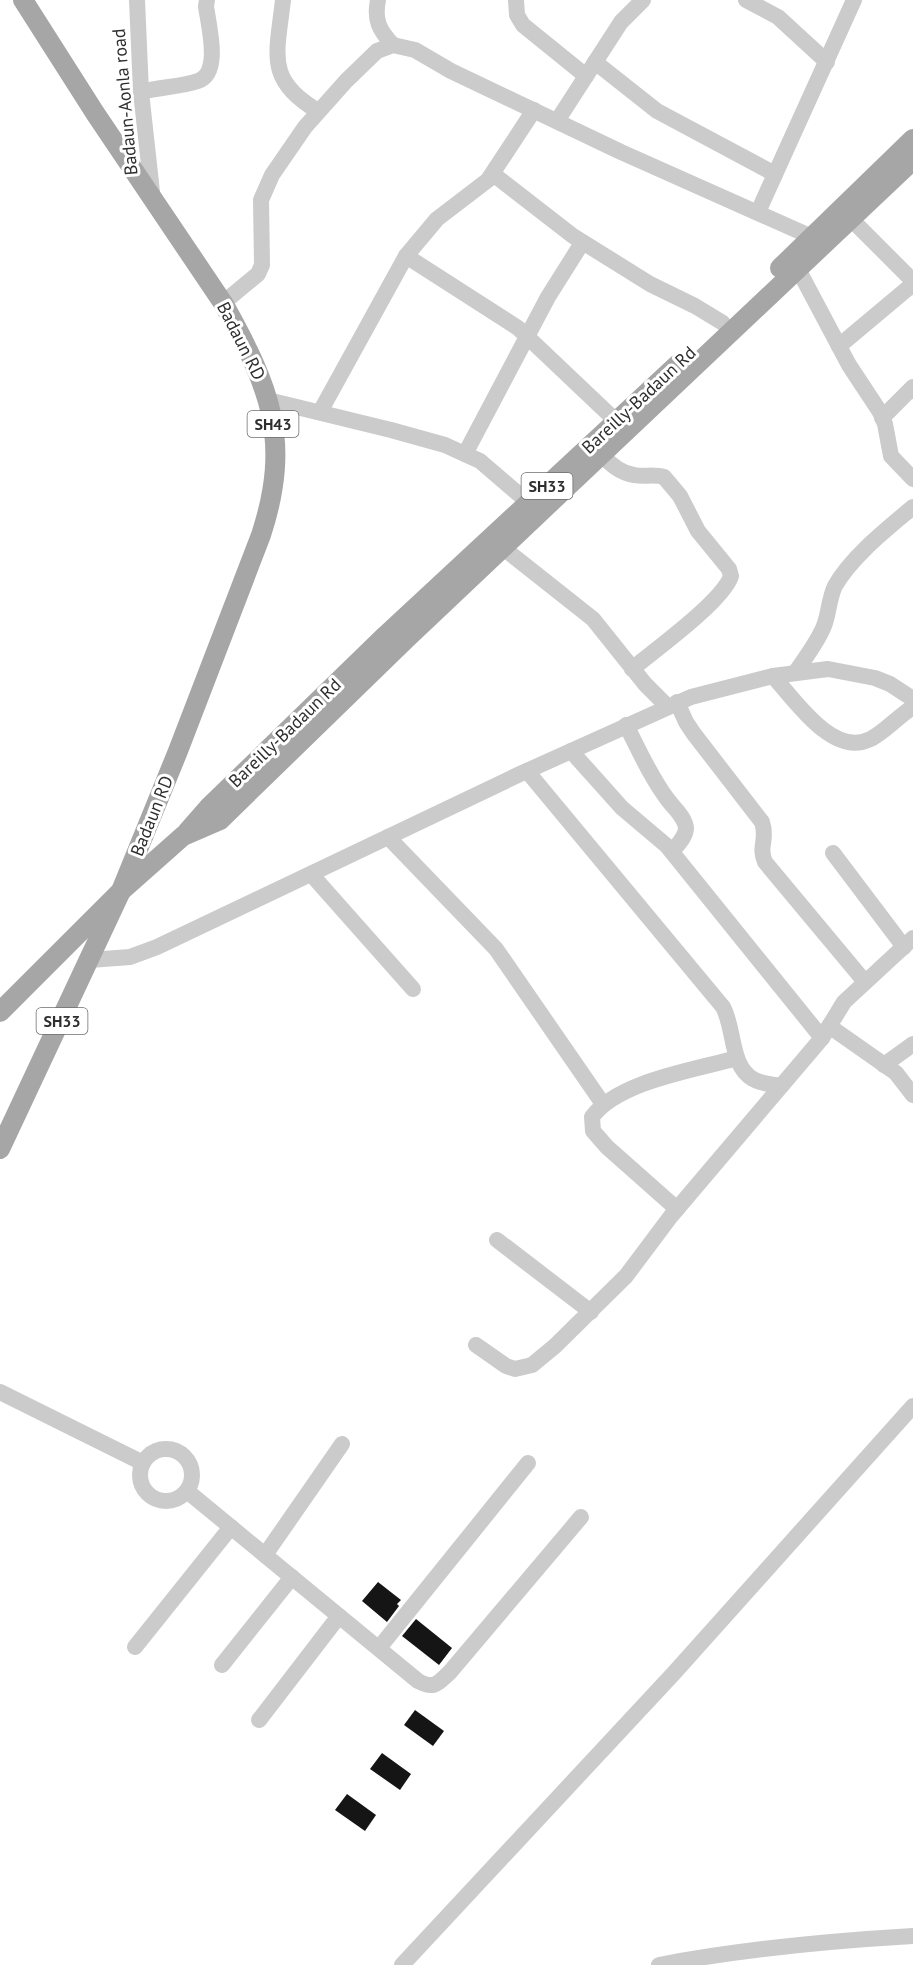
<svg xmlns="http://www.w3.org/2000/svg" width="913" height="1965" font-family="'PT Sans',sans-serif">
	<style>
		.building { fill: #151515 }
		.lines { fill: none; stroke-linecap: round; stroke-linejoin: round }
		.minor { stroke: #cbcbcb; stroke-width: 16 }
		.major { stroke: #a6a6a6; stroke-width: 20 }
		.labels { text-anchor: middle; stroke-width: 6; stroke-linejoin: round; paint-order: stroke }
		.shield { fill: #fff; stroke: #6d6d6d; stroke-width: 1.5 }
		.shield-label { font-size: 16px; font-weight: bold; fill: #2e2e2e }
		.street-label { font-size: 18px; fill: #2e2e2e; stroke: #fff }
	</style>
	<rect width="100%" height="100%" fill="#fff"/>
	<g class="building">
		<path d="M378,1582L401,1600L397,1604L399,1606L387,1622L362,1601Z"/>
		<path d="M416,1619L452,1648L439,1665L402,1636Z"/>
		<path d="M415,1710L444,1731L433,1746L404,1725Z"/>
		<path d="M382,1753L411,1774L400,1790L370,1769Z"/>
		<path d="M347,1794L376,1815L365,1831L335,1810Z"/>
	</g>
	<g class="lines">
		<g class="minor">
			<path d="M137,0L141,92L153,201"/>
			<path d="M283,0C277,54 265,80 318,111"/>
			<path d="M378,0C374,20 379,30 393,45"/>
			<path d="M516,0L517,15L523,25L586,76"/>
			<path d="M746,0L778,17L827,62"/>
			<path d="M595,62L657,111L775,174"/>
			<path d="M141,92C160,87 180,87 198,81C222,73 208,24 206,6L207,0"/>
			<path d="M557,121L621,22L643,0"/>
			<path d="M493,174L573,236L650,284L695,306L723,323"/>
			<path d="M758,212L854,0"/>
			<path d="M851,219L913,281"/>
			<path d="M406,256L518,328L615,420"/>
			<path d="M798,269L849,365L880,412L885,424L891,456L913,479"/>
			<path d="M223,303L258,274L262,265L261,200L272,175L305,127L346,81L377,51L393,45L415,50L451,71L621,152L821,241"/>
			<path d="M839,346L913,284"/>
			<path d="M268,400L391,430L445,445L480,461L529,503"/>
			<path d="M320,412L406,256L437,219L488,180L534,110"/>
			<path d="M882,418L913,387"/>
			<path d="M465,454L548,297L582,243"/>
			<path d="M601,454C610,464 620,473 634,475C644,477 654,474 664,477L680,496L698,531L729,569L731,576C723,601 655,650 632,669"/>
			<path d="M502,547L593,619L645,684L667,706"/>
			<path d="M795,673C805,658 817,643 824,626C829,613 829,598 835,586C851,557 888,528 913,507"/>
			<path d="M773,676C794,699 832,756 868,740C882,735 898,716 913,707"/>
			<path d="M677,702L686,722L694,734L762,822C768,840 758,846 765,862L865,982"/>
			<path d="M626,725C639,750 651,778 668,800C674,808 685,817 686,828C686,837 677,845 672,852"/>
			<path d="M571,751L622,808L667,846L822,1038"/>
			<path d="M527,771L723,1007C735,1029 730,1066 753,1079C761,1084 772,1084 781,1086"/>
			<path d="M388,837L496,949L603,1104"/>
			<path d="M833,853L904,947"/>
			<path d="M311,874L413,989"/>
			<path d="M90,960L130,957L157,947L520,774L691,697L773,676L828,669L875,678L890,684L913,699"/>
			<path d="M829,1026L896,1073L913,1095"/>
			<path d="M884,1065L913,1044"/>
			<path d="M677,1209L607,1147L593,1131L592,1117C618,1081 695,1070 737,1058"/>
			<path d="M497,1240L591,1312"/>
			<path d="M476,1345L506,1366L515,1369L532,1365L555,1346L626,1276L671,1216L822,1038L844,1002L913,938"/>
			<path d="M0,1392L143,1463"/>
			<circle cx="166" cy="1475" r="26"/>
			<path d="M187,1491L418,1681C435,1690 438,1683 450,1672L581,1517"/>
			<path d="M265,1555L342,1444"/>
			<path d="M135,1647L231,1527"/>
			<path d="M379,1648L528,1463"/>
			<path d="M222,1665L292,1577"/>
			<path d="M259,1720L339,1616"/>
			<path d="M402,1965L674,1673L913,1406"/>
			<path d="M659,1965C742,1949 828,1941 913,1936"/>
		</g>
		<g class="major">
			<path d="M780,268L913,139"/>
			<path d="M187,832L208,808L386,635L678,364"/>
			<path d="M0,1012L121,891L183,836L220,820L406,639L913,160"/>
			<path d="M0,1149L121,891L178,751L261,535C292,440 270,387 223,303L95,113L23,0"/>
		</g>
	</g>
	<g class="labels">
		<g class="shield">
			<rect x="247.5" y="411" width="51" height="26" rx="4.5"/>
			<rect x="521.5" y="473" width="51" height="26" rx="4.5"/>
			<rect x="36.5" y="1008" width="51" height="26" rx="4.5"/>
		</g>
		<g class="shield-label">
			<text x="273" y="430">SH43</text>
			<text x="547" y="492">SH33</text>
			<text x="62" y="1027">SH33</text>
		</g>
		<g class="street-label">
			<text transform="translate(125 102) rotate(-95)" y="6">Badaun-Aonla road</text>
			<text transform="translate(241 341) rotate(63)" y="6">Badaun RD</text>
			<text transform="translate(639 400) rotate(-43)" y="6">Bareilly-Badaun Rd</text>
			<text transform="translate(285 733) rotate(-44)" y="6">Bareilly-Badaun Rd</text>
			<text transform="translate(152 816) rotate(-68)" y="6">Badaun RD</text>
		</g>
	</g>
</svg>
